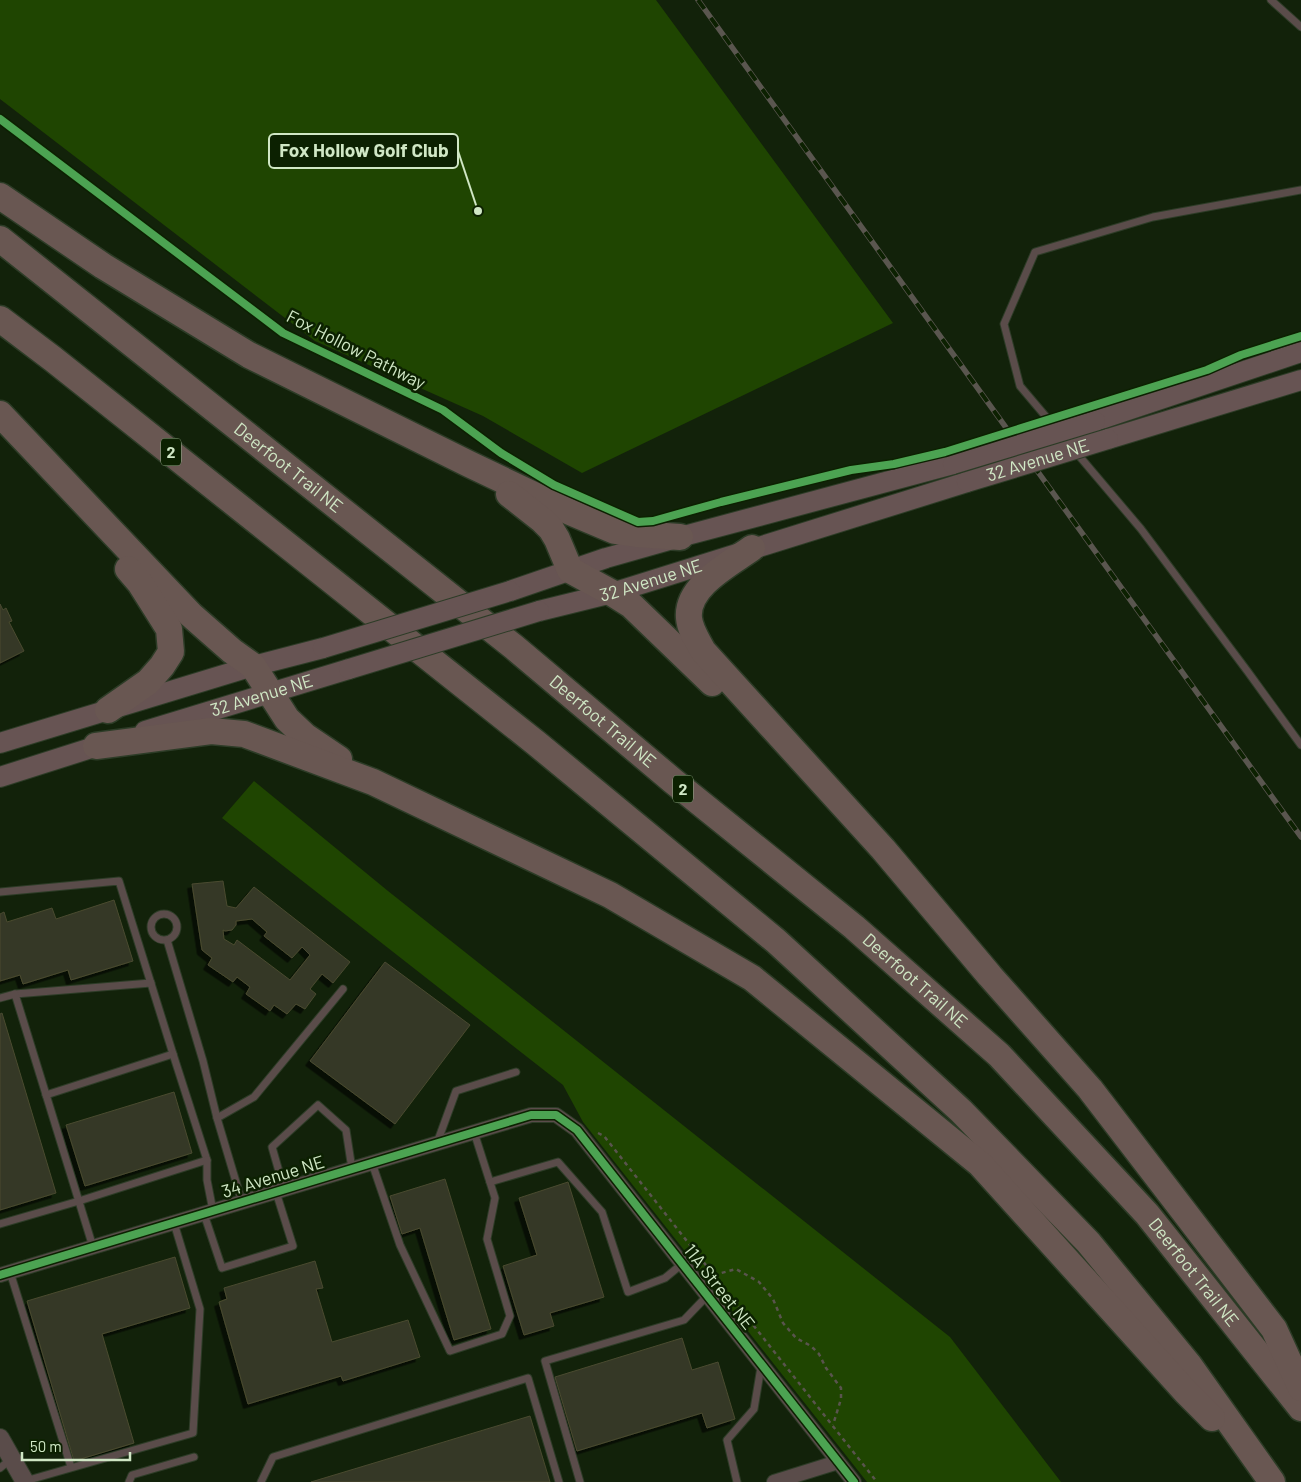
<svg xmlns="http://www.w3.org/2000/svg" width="1301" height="1482" font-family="Barlow,sans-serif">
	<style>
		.green { fill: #1f4501 }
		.building { fill: #353925; stroke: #4a4a30; fill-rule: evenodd; filter: url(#shadow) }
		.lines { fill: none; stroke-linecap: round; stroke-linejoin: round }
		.service-casing { stroke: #2d3c27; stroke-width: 9 }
		.minor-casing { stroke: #2d3c27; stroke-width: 16 }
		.tertiary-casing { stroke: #2d3c27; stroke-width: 20 }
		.secondary-casing { stroke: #2d3c27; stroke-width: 22 }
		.motorway-casing { stroke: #2d3c27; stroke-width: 29 }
		.path { stroke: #59544d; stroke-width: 2.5; stroke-dasharray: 4 4; stroke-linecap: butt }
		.service { stroke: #5a4c4a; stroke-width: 7 }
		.minor { stroke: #5a4c4a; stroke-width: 14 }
		.tertiary { stroke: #5a4c4a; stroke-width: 18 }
		.secondary { stroke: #675453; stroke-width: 20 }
		.motorway { stroke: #695752; stroke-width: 26 }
		.rail-casing { stroke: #5a564f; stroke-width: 5.5 }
		.rail { stroke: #0c2101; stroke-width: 4; stroke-dasharray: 11; stroke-linecap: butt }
		.secondary-bridge-casing { stroke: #2d3c27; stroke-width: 22; stroke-linecap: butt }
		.secondary-bridge { stroke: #675453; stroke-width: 20 }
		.cycleway-casing { stroke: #0c2101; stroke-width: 11 }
		.cycleway { stroke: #4ca352; stroke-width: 8 }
		.labels { text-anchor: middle; stroke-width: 5; stroke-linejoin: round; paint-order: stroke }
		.shield { fill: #0c2101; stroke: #95ac8a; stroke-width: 1 }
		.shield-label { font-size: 16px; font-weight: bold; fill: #d0e7c5 }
		.street-label { font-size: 18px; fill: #d0e7c5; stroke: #0c2101 }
		.leader { fill: none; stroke: #d0e7c5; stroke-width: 2 }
		.callout-dot { fill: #d0e7c5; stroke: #0c2101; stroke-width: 2 }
		.callout { fill: #0c2101; stroke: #d0e7c5; stroke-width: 2 }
		.callout-label { font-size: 19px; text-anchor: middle; font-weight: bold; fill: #d0e7c5 }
	</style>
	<defs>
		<filter id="shadow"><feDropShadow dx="-4.5" dy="4.5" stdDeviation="0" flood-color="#0009"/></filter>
	</defs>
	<rect width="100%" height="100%" fill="#12220a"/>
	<g class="green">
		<path d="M0,0H656L893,323L582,473L483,416L315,341L0,99Z"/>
		<path d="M254,781L388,891L950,1337L1061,1482H867L583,1122L563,1085L222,818Z"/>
	</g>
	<g class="building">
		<path d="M0,604L3,610L6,608L12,621L9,622L24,651L0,663Z"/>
		<path d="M223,881L227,906L236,908L254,887L350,962L333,983L322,974L310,989L316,994L305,1009L296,1004L287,1014L274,1005L270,1011L246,994L250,987L237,977L233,982L208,965L212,958L202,950L192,884ZM252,919L267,932L264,936L292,958L302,947L310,955L290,980L237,940L234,945L224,939L223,930L225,931L232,930L236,925V921Z"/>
		<path d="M114,900L133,961L71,980L68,970L23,984L20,975L0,981V914L4,912L7,922L52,908L56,919Z"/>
		<path d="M385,962L470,1025L395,1124L310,1061Z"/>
		<path d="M2,1013L56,1193L0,1210V1014Z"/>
		<path d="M174,1092L192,1153L85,1186L66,1125Z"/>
		<path d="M445,1179L491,1329L454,1340L420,1228L402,1234L390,1196Z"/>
		<path d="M568,1182L604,1297L550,1313L554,1326L524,1335L503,1266L537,1255L519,1198Z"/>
		<path d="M175,1257L190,1308L102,1334L134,1443L74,1461L27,1301Z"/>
		<path d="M315,1261L323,1288L316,1289L332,1342L408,1320L420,1357L343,1381L341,1376L248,1404L219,1302L227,1299L224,1288Z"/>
		<path d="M682,1338L692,1370L718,1362L735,1419L707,1428L702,1413L577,1451L555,1377Z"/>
		<path d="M530,1416L550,1482H311Z"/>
	</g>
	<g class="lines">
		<g class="service-casing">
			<g id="service">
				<path d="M1271,0L1301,27"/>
				<path d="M1301,190L1153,217L1035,252L1004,324L1020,386L1141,529L1248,672L1301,745"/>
				<path d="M0,892L119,881L173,1054L46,1095"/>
				<circle cx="164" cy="927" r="13"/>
				<path d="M167,940L203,1061L217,1118"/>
				<path d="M15,994L151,983"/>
				<path d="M0,998L15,994L93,1247"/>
				<path d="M173,1054L207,1160"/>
				<path d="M437,1143L456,1091L516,1072"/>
				<path d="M372,1163L400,1245L450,1351L502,1334L510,1316L487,1239L495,1198L474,1132"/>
				<path d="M490,1182L558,1162L602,1212L628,1292L665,1278L682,1264"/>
				<path d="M284,1189L272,1147L318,1105L346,1130L352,1169"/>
				<path d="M242,1202L217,1118L254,1097L343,989"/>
				<path d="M204,1214L222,1268L293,1246L276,1192"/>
				<path d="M0,1224L79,1201L207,1160V1180L213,1211"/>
				<path d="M10,1272L71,1467"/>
				<path d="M0,1468L11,1459"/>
				<path d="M25,1481L193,1433L200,1309L174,1223"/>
				<path d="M129,1482L132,1475L194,1457"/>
				<path d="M261,1482L273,1457L528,1378L559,1482"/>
				<path d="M580,1482L545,1361L684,1320L707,1296"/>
				<path d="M737,1482L727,1440L754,1409L761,1367"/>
			</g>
		</g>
		<g class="minor-casing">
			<g id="minor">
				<path d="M0,1275L531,1115H556L577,1130L854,1482"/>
				<path d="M774,1482L838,1462"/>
			</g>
		</g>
		<g class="tertiary-casing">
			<path id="tertiary" d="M0,1438L25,1482"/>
		</g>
		<g class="secondary-casing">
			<g id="secondary">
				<path d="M1095,421L1301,352"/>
				<path d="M1108,439L1301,380"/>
				<path d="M510,591L606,558L680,537L953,464"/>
				<path id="s1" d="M539,611L612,593L967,482"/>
				<path id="s2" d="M145,731L349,669"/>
				<path d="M0,743L253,666L323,648"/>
				<path d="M0,777L110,742"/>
			</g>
		</g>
		<g class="motorway-casing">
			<g id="motorway">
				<path d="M0,196L103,266L249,355L469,464L570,512L615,531L636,534L680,537"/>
				<path id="s3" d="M0,239L514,647L673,781L854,927L999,1055L1147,1214L1301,1408"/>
				<path d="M0,319L53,359L536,743L776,941L961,1111L1088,1242L1189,1365L1272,1482"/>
				<path d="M0,414L191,615L232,651L253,666L287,719L305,736L339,759"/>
				<path d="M509,494L542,520L551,529L557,539L570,570L612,593L631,605L712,683"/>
				<path d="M752,548C730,564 686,586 689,618C690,630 698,641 703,651L883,849L990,976L1090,1089L1274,1329L1301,1388"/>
				<path d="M108,710L148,682L162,666L171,652L169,629L140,583L128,569"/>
				<path d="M96,746L211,731L244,734L373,782L610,895L752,978L980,1164L1186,1392L1212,1418"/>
			</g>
		</g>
		<g class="path">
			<path d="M598,1133L604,1136L877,1482"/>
			<path d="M714,1275L736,1269L759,1282L773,1299L783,1323L796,1338L811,1346L819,1354L826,1368L841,1388V1399L833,1425"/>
		</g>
		<use href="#service" class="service"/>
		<use href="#minor" class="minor"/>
		<use href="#tertiary" class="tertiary"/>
		<use href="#secondary" class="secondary"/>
		<use href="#motorway" class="motorway"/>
		<g class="rail-casing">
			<path id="rail" d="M698,0L1301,837"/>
		</g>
		<use href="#rail" class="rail"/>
		<g class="secondary-bridge-casing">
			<g id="secondary-bridge">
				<path d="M953,464L1095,421"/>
				<path id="s4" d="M967,482L1108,439"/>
				<path d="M323,648L510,591"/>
				<path d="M349,669L539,611"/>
			</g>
		</g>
		<use href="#secondary-bridge" class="secondary-bridge"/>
		<g class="cycleway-casing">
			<g id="cycleway">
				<path d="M0,119L283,333L443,410L501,453L554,485L638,522L653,521L721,502L851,470L894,464L945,452L1207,370L1241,355L1301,336"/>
				<path d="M0,1275L531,1115H556L577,1130L854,1482"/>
			</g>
		</g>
		<use href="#cycleway" class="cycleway"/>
	</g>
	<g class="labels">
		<g class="shield">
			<rect x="161" y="438.5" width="20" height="27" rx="4"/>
			<rect x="673" y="775.5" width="20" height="27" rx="4"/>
		</g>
		<g class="shield-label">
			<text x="171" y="458">2</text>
			<text x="683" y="795">2</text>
		</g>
		<g class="street-label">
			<text transform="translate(356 350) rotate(27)" y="6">Fox Hollow Pathway</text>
			<text dy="6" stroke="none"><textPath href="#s4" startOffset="74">32 Avenue NE</textPath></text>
			<text dy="6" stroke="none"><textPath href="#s3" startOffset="368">Deerfoot Trail NE</textPath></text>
			<text dy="6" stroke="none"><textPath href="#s1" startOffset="116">32 Avenue NE</textPath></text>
			<text dy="6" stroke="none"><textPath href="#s2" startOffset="122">32 Avenue NE</textPath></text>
			<text dy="6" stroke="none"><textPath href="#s3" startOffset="772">Deerfoot Trail NE</textPath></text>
			<text dy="6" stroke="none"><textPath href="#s3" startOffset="1178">Deerfoot Trail NE</textPath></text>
			<text transform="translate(273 1177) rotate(-17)" y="6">34 Avenue NE</text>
			<text dy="6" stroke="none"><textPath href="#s3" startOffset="1582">Deerfoot Trail NE</textPath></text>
			<text transform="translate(719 1287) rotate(52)" y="6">11A Street NE</text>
		</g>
	</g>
	<path class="leader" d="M478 211L458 151"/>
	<circle class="callout-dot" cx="478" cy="211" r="5"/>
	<rect class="callout" x="269" y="134" width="189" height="34" rx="5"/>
	<g class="callout-label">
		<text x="364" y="157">Fox Hollow Golf Club</text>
	</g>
	<path d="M22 1452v8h108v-8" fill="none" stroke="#d0e7c5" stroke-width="2.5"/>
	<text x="30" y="1452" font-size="15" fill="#d0e7c5" stroke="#0c2101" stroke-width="4" paint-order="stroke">50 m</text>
</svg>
